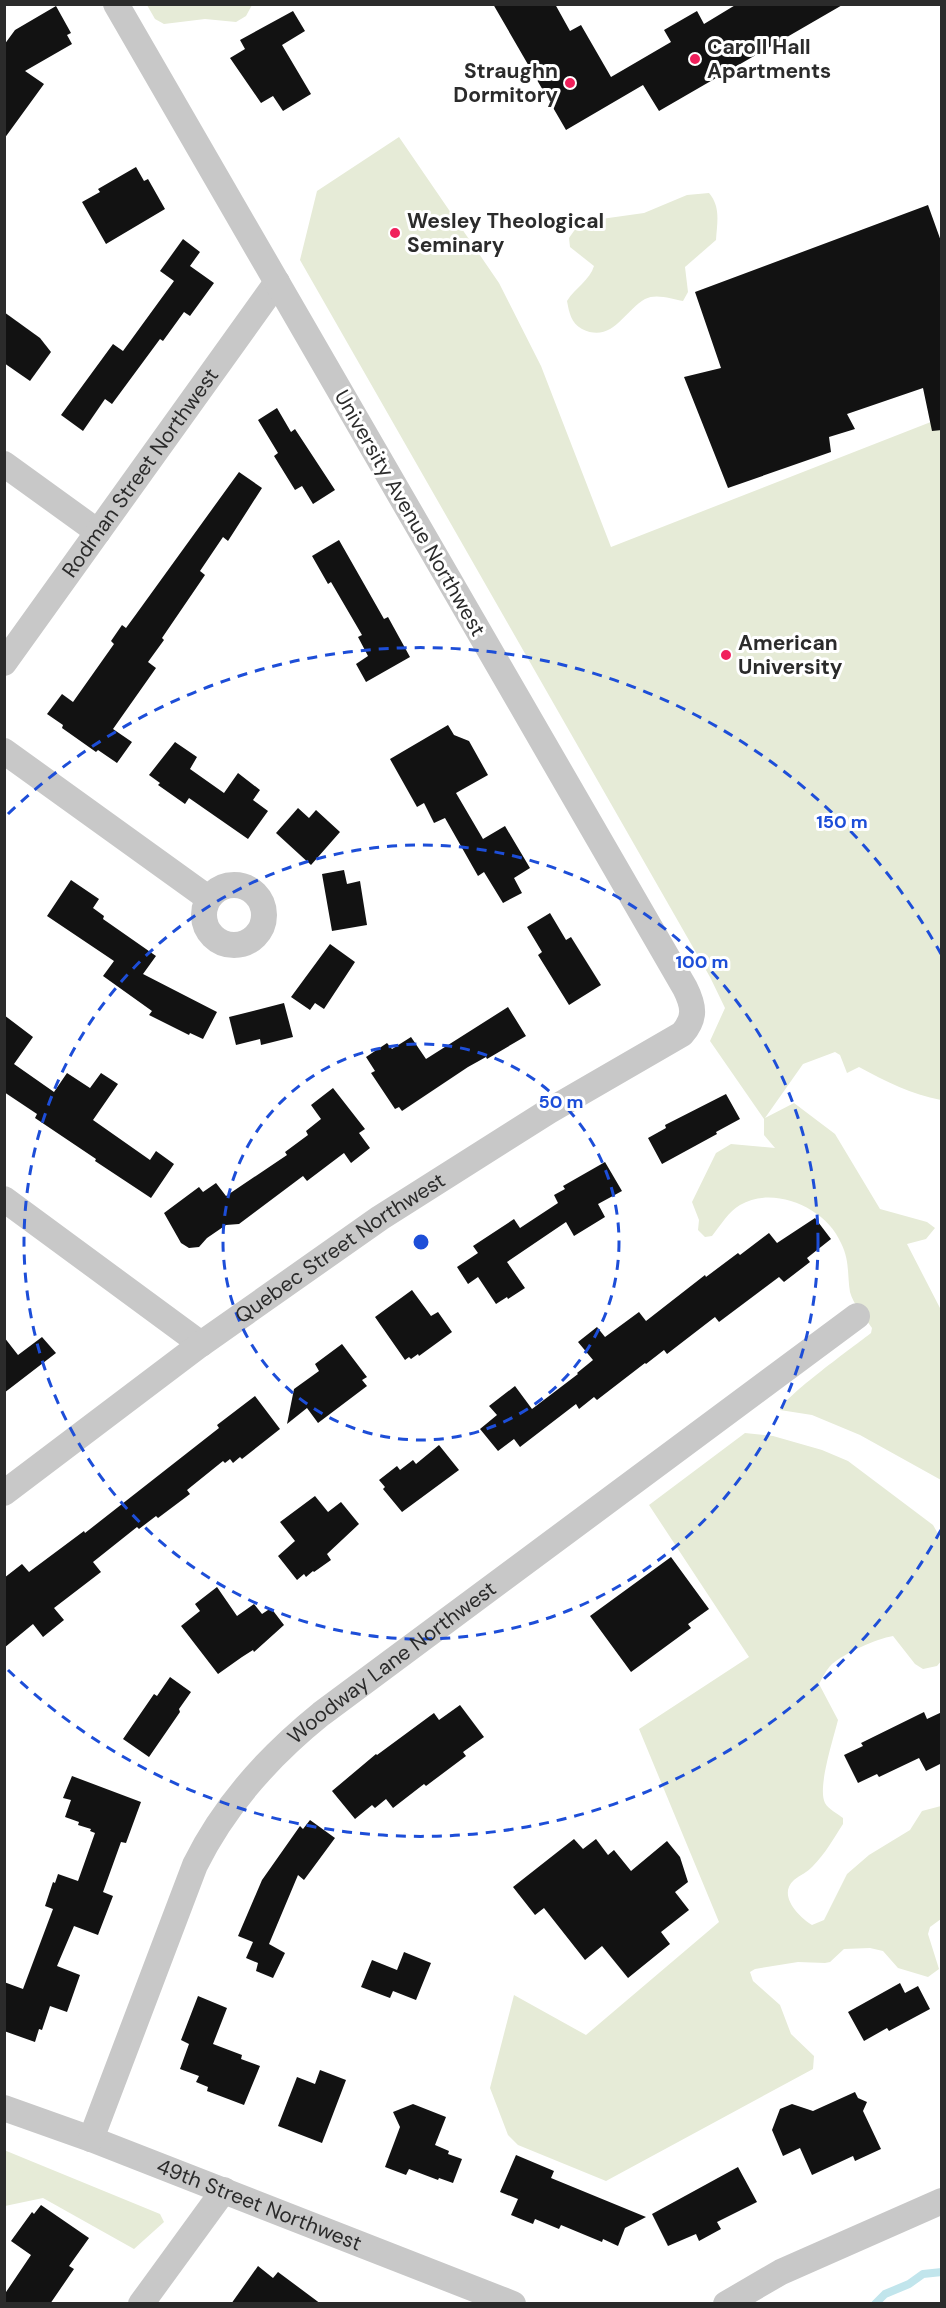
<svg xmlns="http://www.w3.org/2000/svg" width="946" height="2308" font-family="'DM Sans',sans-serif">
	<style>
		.green { fill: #e6ebd7 }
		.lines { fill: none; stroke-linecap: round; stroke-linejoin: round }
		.stream { stroke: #c1e5ec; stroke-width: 8 }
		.building { fill: #121212 }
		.street { stroke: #c8c8c8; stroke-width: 26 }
		.ring { fill: none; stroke: #1d4ed8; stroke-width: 3; stroke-dasharray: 10 8 }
		.poi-dot { fill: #f0205b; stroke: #fff; stroke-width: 2 }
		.labels { text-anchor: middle; stroke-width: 6; stroke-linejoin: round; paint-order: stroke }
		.poi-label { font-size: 21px; font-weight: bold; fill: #2b2b2b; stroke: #fff; text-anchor: start }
		.street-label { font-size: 21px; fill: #2b2b2b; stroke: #fff }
		.centre { fill: #1d4ed8; stroke: #fff; stroke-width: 3 }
		.ring-label { font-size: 18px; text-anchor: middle; font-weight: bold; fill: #1d4ed8; stroke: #fff; stroke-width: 6; stroke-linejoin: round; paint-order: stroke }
	</style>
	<rect width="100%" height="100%" fill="#fff"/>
	<g class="green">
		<path d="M147,5H252L246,16L236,22L205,19L164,24L155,19Z"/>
		<path d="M399,137L499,283L541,366L611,547L941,418V1100C911,1094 887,1082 859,1067L847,1073L840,1055L835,1052L803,1064L765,1118L794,1103L835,1134L880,1209L927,1222L935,1228L926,1239L907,1244L941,1310V1480L860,1435L812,1415L780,1410C783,1397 856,1345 871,1333L872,1328C865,1318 853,1304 850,1292C847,1274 850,1261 841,1243C826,1208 774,1185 740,1205C729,1211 720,1226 712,1236L705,1237L698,1230L699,1220L692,1202L716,1153L731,1144L775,1148L764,1135V1119L710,1041L725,1008L710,977L300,260L317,191Z"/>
		<path d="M709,193C721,207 717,223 716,240L685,267L688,292L683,301C672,299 656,293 645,299C624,311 612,344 582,329C571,323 569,312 567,301C575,288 590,280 594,266L570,247L569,238L576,228L587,221L644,213L687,195Z"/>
		<path d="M745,1433L773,1436L822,1450L848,1461L933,1525L941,1539L942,1660L937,1666L923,1669L915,1664L893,1636C876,1639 845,1653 832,1664C826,1670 823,1677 819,1684L838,1720C834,1737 817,1788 825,1803C828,1809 838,1814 843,1818V1824C834,1838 825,1854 813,1866C808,1872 800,1875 794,1880C777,1895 799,1917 812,1925L824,1920L847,1874L869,1855L910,1830L922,1811L941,1806V1919L930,1927L928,1934L939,1969L928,1977L898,1968L883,1951L870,1948L844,1949L830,1962L825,1963L798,1962L755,1969L750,1972L753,1981L780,2005L791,2034L814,2056L813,2069L606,2181L518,2145L508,2135L490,2088L514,1995L586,2035L719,1922L639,1729L749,1657L649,1505Z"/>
		<path d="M4,2150L160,2214L164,2222L134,2249L43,2198L5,2206Z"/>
	</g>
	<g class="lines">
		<path class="stream" d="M875,2304L885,2294L909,2284L923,2274L942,2272"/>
	</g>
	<g class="building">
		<path d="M493,4H555L570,31L581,25L611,77L671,42L664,30L697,11L704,24L737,4H844L659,111L643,85L566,130Z"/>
		<path d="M56,6L71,33L67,35L72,44L25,71L44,84L4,139V45L15,30Z"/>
		<path d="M293,11L305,31L282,45L311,94L283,111L273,96L261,103L230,58L245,49L240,40Z"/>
		<path d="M136,167L144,181L148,179L165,209L106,244L82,202L100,192L98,189Z"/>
		<path d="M928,205L942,244V430L932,431L923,388L847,414L855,429L829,437L831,452L728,488L684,377L721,368L695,292Z"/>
		<path d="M183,239L200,252L190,266L214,283L190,316L184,312L163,341L160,339L112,404L105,399L83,431L61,415L113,344L123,351L174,281L160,271Z"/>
		<path d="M4,312L40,338L51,352L30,381L4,363Z"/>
		<path d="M277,408L291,432L295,429L335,490L313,504L302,486L295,490L274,456L278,453L258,420Z"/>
		<path d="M239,472L262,488L228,541L223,537L200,571L205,575L162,638L164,640L148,662L156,668L113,729L132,742L117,763L98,750L96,752L62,728L63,725L47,714L62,694L73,702L114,644L111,641L122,625L126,628L137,613Z"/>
		<path d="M339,540L384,619L388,617L410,657L366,682L356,664L368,656L358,637L362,635L331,582L328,584L312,556Z"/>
		<path d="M448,725L454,735L469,741L488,775L456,793L483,839L505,826L530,868L514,878L522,893L503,903L484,872L478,876L445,818L434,823L424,803L417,807L390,759Z"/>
		<path d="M175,742L197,757L190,769L224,793L238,773L260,790L253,800L268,811L248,839L189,798L185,804L158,785L160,783L149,775Z"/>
		<path d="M298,808L309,818L316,810L340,832L311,865L276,833Z"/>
		<path d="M344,870L347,884L360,881L367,925L332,931L322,874Z"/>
		<path d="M71,880L99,899L93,908L104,916L103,919L156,956L143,974L217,1012L203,1039L190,1033L189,1035L149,1015L152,1011L103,976L114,961L47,916Z"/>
		<path d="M550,913L566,940L571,937L601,985L569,1005L538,955L542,952L527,927Z"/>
		<path d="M330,944L355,962L324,1009L315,1003L310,1010L291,997Z"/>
		<path d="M284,1003L293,1037L261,1045L260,1039L236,1045L229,1017Z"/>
		<path d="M508,1007L526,1036L487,1059L486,1057L468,1067L402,1111L399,1107L395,1109L371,1073L375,1071L366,1057L387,1043L392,1049L411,1037L426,1059Z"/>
		<path d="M4,1015L33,1037L14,1064L54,1092L67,1073L90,1088L101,1073L118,1084L93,1120L150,1160L156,1151L174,1164L151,1198L95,1161L96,1159L35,1118L37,1114L4,1092Z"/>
		<path d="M333,1088L365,1129L359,1133L370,1148L351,1163L344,1153L307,1181L303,1176L239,1224L226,1225L207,1238L199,1247L189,1248L181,1243L164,1213L199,1187L203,1192L216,1183L226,1196L287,1155L285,1152L308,1135L306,1131L321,1119L311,1105Z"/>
		<path d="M726,1094L740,1119L716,1132L717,1134L662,1164L648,1138L666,1128L665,1125Z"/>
		<path d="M605,1162L622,1191L598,1204L605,1217L574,1236L566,1222L507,1262L525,1288L508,1299L507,1297L496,1304L478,1277L468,1284L457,1267L478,1253L473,1246L514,1219L520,1228L558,1203L554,1195L565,1189L563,1186Z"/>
		<path d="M815,1218L831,1239L807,1258L810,1262L784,1282L779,1277L719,1322L715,1317L667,1354L664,1350L646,1364L645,1363L597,1400L594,1397L579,1409L576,1404L520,1447L514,1439L498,1451L480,1429L497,1415L489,1406L515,1386L532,1409L578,1374L577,1373L593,1360L578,1342L597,1327L605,1337L639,1312L646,1321L705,1275L706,1277L738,1253L740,1255L769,1233L777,1243Z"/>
		<path d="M412,1290L431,1316L438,1312L452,1332L419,1356L418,1354L411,1359L409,1357L405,1360L375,1317Z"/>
		<path d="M4,1337L18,1355L42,1337L56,1353L4,1393Z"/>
		<path d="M342,1344L367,1377L362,1380L367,1386L318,1423L307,1408L287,1424L294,1389L319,1371L315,1364Z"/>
		<path d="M255,1396L280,1429L242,1459L240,1457L233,1463L230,1459L225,1463L223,1461L187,1490L190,1494L158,1518L156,1516L139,1529L137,1527L93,1562L101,1572L54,1608L64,1620L43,1637L33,1624L4,1648V1578L22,1564L29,1572L84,1531L85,1533L219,1428L217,1425Z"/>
		<path d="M439,1445L459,1470L402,1512L383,1489L385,1487L379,1480L397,1466L400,1470L413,1460L416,1464Z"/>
		<path d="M315,1496L328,1512L341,1502L359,1524L327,1554L331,1560L314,1572L313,1571L306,1577L304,1574L297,1580L278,1556L295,1541L280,1522Z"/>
		<path d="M671,1557L709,1609L688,1624L691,1628L631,1672L590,1616Z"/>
		<path d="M217,1587L237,1616L254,1604L262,1614L271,1608L284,1625L254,1652L253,1650L242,1657L218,1674L181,1626L200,1611L195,1604Z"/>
		<path d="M170,1677L191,1692L179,1709L180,1712L149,1757L123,1739L154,1694L157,1696Z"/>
		<path d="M460,1705L484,1737L463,1752L466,1756L426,1786L424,1784L393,1808L386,1799L375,1808L372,1805L355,1819L332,1791L376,1754L377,1755L434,1713L439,1720Z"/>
		<path d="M924,1712L927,1719L942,1712V1763L926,1771L919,1758L879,1777L877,1774L858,1783L844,1755L863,1746L861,1743Z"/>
		<path d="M72,1776L141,1802L126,1843L121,1842L103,1892L113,1896L98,1935L74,1926L57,1966L80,1975L67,2012L50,2006L42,2030L39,2029L35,2042L4,2031V1982L23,1989L53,1909L45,1906L53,1882L55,1883L58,1874L78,1881L95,1833L90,1831L91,1829L78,1825L79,1822L65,1817L71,1800L63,1798Z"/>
		<path d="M310,1820L335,1838L304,1880L298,1875L269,1944L285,1953L273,1978L256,1971L258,1963L246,1958L253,1942L238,1936L262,1880L300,1826L303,1829Z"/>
		<path d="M574,1839L583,1849L596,1839L608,1855L614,1850L631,1871L667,1841L680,1857L688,1882L675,1892L689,1910L661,1932L670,1944L628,1978L602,1946L585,1960L544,1908L535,1915L513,1887Z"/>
		<path d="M404,1952L431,1963L416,2000L393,1991L390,1998L361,1987L372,1960L397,1970Z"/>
		<path d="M900,1983L905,1993L918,1986L930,2009L889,2031L887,2028L864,2041L848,2012Z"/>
		<path d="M198,1996L227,2008L213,2044L242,2055L241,2059L260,2066L244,2105L207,2091L208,2087L196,2082L199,2076L180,2069L189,2044L181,2040Z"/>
		<path d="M320,2070L346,2080L322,2143L278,2126L297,2077L315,2084Z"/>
		<path d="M855,2092L858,2098L867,2102L863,2111L881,2149L855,2161L853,2156L812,2175L800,2148L783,2156L772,2130L780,2109L792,2104L813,2111Z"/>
		<path d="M413,2104L446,2117L435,2145L449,2151L448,2154L462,2159L453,2183L439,2178L438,2180L409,2169L406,2175L385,2167L400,2127L393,2112Z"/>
		<path d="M516,2155L554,2171L551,2178L646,2217L625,2228L618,2246L603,2239L602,2242L561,2225L559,2229L535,2219L533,2224L511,2215L518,2199L500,2192Z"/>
		<path d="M738,2167L757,2202L717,2222L721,2229L699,2241L696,2234L668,2246L652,2214Z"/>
		<path d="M41,2205L89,2238L69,2266L74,2269L50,2304H4V2295L31,2255L11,2241L32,2212L34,2214Z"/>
		<path d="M258,2266L273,2278L278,2272L321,2304H231Z"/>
	</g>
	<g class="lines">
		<g class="street">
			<path d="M4,464L98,532"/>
			<path id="s1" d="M4,663L277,282"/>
			<path d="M4,751L208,898"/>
			<circle cx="234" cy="915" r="30"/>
			<path d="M4,1199L201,1344"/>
			<path id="s2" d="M4,1493L201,1344L380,1218L549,1111L682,1034C696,1018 694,1006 685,988L116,4"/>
			<path id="s3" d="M4,2108L91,2139L513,2304"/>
			<path id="s4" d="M91,2139L195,1865C225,1804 269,1756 321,1714L857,1316"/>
			<path d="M141,2304L224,2190"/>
			<path d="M726,2304L781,2272L942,2201"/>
		</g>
	</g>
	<g class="ring">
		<circle cx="421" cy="1242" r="198"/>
		<circle cx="421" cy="1242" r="397"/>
		<path d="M941 1530A595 595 0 0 1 8 1670M8 814A595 595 0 0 1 941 954"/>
	</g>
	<g class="poi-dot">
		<circle cx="695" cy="59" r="6"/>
		<circle cx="570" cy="83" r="6"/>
		<circle cx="395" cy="233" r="6"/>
		<circle cx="726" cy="655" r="6"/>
	</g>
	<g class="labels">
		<g class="poi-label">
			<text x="707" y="54">Caroll Hall<tspan x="707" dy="24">Apartments</tspan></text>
			<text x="558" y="78" text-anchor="end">Straughn<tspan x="558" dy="24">Dormitory</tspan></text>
			<text x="407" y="228">Wesley Theological<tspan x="407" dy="24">Seminary</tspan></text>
			<text x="738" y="650">American<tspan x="738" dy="24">University</tspan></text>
		</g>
		<g class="street-label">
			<text dy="7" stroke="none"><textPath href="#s1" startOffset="234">Rodman Street Northwest</textPath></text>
			<text transform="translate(410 513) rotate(60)" y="7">University Avenue Northwest</text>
			<text dy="7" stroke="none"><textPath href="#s2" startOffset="416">Quebec Street Northwest</textPath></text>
			<text dy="7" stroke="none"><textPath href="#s4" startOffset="579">Woodway Lane Northwest</textPath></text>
			<text dy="7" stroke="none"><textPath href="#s3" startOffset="273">49th Street Northwest</textPath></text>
		</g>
	</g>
	<circle cx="421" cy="1242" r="9" class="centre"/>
	<g class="ring-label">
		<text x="842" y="828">150 m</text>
		<text x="702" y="968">100 m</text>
		<text x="561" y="1108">50 m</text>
	</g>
	<rect width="946" height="2308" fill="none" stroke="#2b2b2b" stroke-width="12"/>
</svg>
